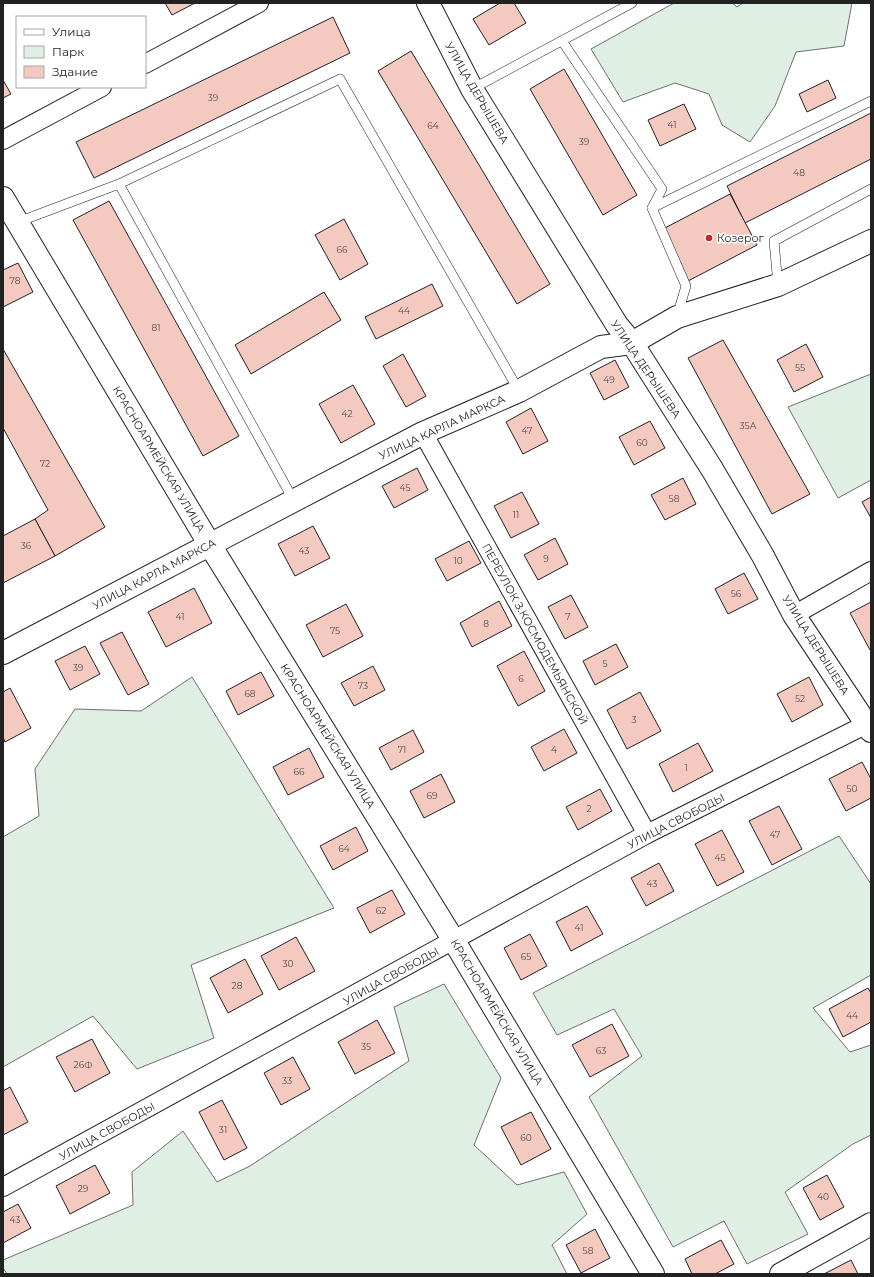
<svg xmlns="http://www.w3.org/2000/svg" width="874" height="1277" font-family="Montserrat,sans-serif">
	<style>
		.green { fill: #e0efe3; stroke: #6f6f6f }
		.building { fill: #f3c9c0; stroke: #222 }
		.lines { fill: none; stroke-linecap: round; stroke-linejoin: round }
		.lane-casing { stroke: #222; stroke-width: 10 }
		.street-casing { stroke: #222; stroke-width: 20 }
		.secondary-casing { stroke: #222; stroke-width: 24 }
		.lane { stroke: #fff; stroke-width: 9 }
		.street { stroke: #fff; stroke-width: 18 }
		.secondary { stroke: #fff; stroke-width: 22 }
		.poi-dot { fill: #c62828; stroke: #fff; stroke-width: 1.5 }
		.labels { text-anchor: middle; stroke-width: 3; stroke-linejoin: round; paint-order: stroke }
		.number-label { font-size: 9px; fill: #564c4a }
		.street-label { font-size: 11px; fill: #222; stroke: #fff }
		.poi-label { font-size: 11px; fill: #222; stroke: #fff; text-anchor: start }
	</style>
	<rect width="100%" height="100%" fill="#fff"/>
	<g class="green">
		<path d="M674,3H732L737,7L743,3H852L844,46L796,52L775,106L750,142L722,125L709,94L675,83L623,102L591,49Z"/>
		<path d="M871,374V480L838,498L788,407Z"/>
		<path d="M192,677L334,908L191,965L214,1038L137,1069L93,1016L3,1067V837L39,816L35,769L75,709L141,711Z"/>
		<path d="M839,836L871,884V975L813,1008L850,1052L871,1045V1135L853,1144L785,1192L808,1234L747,1264L724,1221L673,1247L589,1097L642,1056L614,1009L557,1035L533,993Z"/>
		<path d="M444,984L501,1078L474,1145L517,1185L564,1172L587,1214L552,1245L567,1274H7L3,1268V1260L133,1205L132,1172L183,1131L217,1182L250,1166L409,1061L394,1007Z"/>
	</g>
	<g class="building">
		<path d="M165,3H195L172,15Z"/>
		<path d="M500,3H514L526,23L489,45L473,19Z"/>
		<path d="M333,17L350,53L94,178L76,142Z"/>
		<path d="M411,51L550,284L517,304L378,71Z"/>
		<path d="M564,69L637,195L603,215L530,89Z"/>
		<path d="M3,80L11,94L3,98Z"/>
		<path d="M828,80L836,98L807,112L799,94Z"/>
		<path d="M684,104L696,129L660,146L648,120Z"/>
		<path d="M871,113V159L745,223L727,186Z"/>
		<path d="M730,194L757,245L688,281L661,230Z"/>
		<path d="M109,201L239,436L203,456L73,220Z"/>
		<path d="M344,219L368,264L340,280L315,235Z"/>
		<path d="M18,263L33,292L3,307V270Z"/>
		<path d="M432,284L443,306L376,339L365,317Z"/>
		<path d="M324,292L341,320L251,374L235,345Z"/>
		<path d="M723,340L810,494L772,514L688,358Z"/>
		<path d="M806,344L823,377L794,392L777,360Z"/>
		<path d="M3,349L105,527L55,556L35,519L48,510L3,428Z"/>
		<path d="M403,354L426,396L406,407L383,366Z"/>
		<path d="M615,360L629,387L604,400L590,373Z"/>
		<path d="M353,385L375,424L341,443L319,404Z"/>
		<path d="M531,408L548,441L523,454L506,422Z"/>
		<path d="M650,421L665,448L634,465L619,437Z"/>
		<path d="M417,468L428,490L394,508L382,486Z"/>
		<path d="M683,478L696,504L665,520L651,495Z"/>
		<path d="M522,492L539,524L511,538L494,506Z"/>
		<path d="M871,497V518L862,502Z"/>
		<path d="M35,519L55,556L3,583V536Z"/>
		<path d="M313,526L330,558L295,576L278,544Z"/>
		<path d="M555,538L568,564L538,580L524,555Z"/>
		<path d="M469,541L481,563L447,581L435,559Z"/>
		<path d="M744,573L758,599L728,614L715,589Z"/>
		<path d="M194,588L212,623L166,647L148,612Z"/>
		<path d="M571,595L588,627L565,639L548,607Z"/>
		<path d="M499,601L512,626L472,647L460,623Z"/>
		<path d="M871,602V649L870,650L850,613Z"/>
		<path d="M346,604L363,636L323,657L306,625Z"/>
		<path d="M122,632L149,684L128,695L100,643Z"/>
		<path d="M616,644L628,667L595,685L583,661Z"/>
		<path d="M85,646L100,674L70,690L55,661Z"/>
		<path d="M524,651L545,691L518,706L497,666Z"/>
		<path d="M373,666L385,690L354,706L341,683Z"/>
		<path d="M261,672L274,696L238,715L226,691Z"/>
		<path d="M809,677L823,705L792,722L777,694Z"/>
		<path d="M10,688L31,728L5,742L3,737V692Z"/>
		<path d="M640,692L661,731L627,749L607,710Z"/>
		<path d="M564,729L577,753L544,771L531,747Z"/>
		<path d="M413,730L424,752L391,770L379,748Z"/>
		<path d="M698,743L713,771L673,792L659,764Z"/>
		<path d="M309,748L324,777L288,795L273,767Z"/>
		<path d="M862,762L871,779V798L846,811L829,779Z"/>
		<path d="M441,774L455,802L424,818L410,791Z"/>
		<path d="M600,789L612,811L578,830L566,807Z"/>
		<path d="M779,806L802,849L772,865L749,821Z"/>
		<path d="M356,827L368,851L333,870L320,846Z"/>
		<path d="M722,830L744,872L717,886L695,844Z"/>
		<path d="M659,863L674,891L646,906L631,878Z"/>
		<path d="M392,890L405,914L370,933L357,908Z"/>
		<path d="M587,906L603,934L571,951L556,922Z"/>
		<path d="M530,934L547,966L521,980L504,948Z"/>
		<path d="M296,937L315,971L279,990L261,956Z"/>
		<path d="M245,959L263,994L228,1013L210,978Z"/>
		<path d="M868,988L871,993V1022L843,1037L829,1009Z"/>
		<path d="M377,1020L395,1053L355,1074L338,1042Z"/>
		<path d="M612,1024L629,1056L590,1077L572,1045Z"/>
		<path d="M92,1039L110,1073L75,1092L56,1057Z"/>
		<path d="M293,1057L310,1089L281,1105L264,1073Z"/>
		<path d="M10,1087L28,1122L3,1135V1091Z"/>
		<path d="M222,1100L247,1148L224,1160L199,1112Z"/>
		<path d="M531,1112L551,1149L521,1165L501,1127Z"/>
		<path d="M95,1165L110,1193L70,1214L56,1186Z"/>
		<path d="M827,1175L844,1207L820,1220L803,1188Z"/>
		<path d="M18,1204L31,1228L3,1243V1212Z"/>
		<path d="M595,1229L610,1258L581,1273L566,1245Z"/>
		<path d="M721,1240L734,1264L715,1274H692L685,1259Z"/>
		<path d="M851,1260L858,1274H824Z"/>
	</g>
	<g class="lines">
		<g class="lane-casing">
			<g id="lane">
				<path d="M562,41L662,189L652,208L686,286L677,316"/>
				<path d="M472,89L632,3"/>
				<path d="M119,184L294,501"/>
				<path d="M652,208L871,101"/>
				<path d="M18,222L119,184L340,79L519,391"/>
				<path d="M778,285L774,241L871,189"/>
			</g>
		</g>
		<g class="street-casing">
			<g id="street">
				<path d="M145,64L259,3"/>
				<path d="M3,140L102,87"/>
				<path d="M423,433L647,834"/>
				<path d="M794,615L871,571"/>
				<path d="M3,1187L647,834L867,724"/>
			</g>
		</g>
		<g class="secondary-casing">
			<g id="secondary">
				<path d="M428,3L472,89L617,325L632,343L712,469L763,556L794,615L871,731"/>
				<path d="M3,198L210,545L454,941L653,1274"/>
				<path d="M3,653L423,433L519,391L601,347L632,343L677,317L778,285L871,241"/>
				<path d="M781,1274L871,1224"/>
			</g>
		</g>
		<use href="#lane" class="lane"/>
		<use href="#street" class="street"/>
		<use href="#secondary" class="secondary"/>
	</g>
	<circle class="poi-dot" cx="709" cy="238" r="4"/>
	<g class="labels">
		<g class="number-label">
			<text x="213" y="101">39</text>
			<text x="672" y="128">41</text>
			<text x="433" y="129">64</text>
			<text x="584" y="145">39</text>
			<text x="799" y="176">48</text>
			<text x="342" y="253">66</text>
			<text x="15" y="284">78</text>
			<text x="404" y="314">44</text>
			<text x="156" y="331">81</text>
			<text x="800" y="371">55</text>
			<text x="609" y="383">49</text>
			<text x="347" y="417">42</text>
			<text x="748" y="429">35А</text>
			<text x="527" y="434">47</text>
			<text x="642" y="446">60</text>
			<text x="45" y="467">72</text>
			<text x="405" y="491">45</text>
			<text x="674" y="502">58</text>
			<text x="516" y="518">11</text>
			<text x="26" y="549">36</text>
			<text x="304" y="554">43</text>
			<text x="546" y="562">9</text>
			<text x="458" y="564">10</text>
			<text x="736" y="597">56</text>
			<text x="180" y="620">41</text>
			<text x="568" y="620">7</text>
			<text x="486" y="627">8</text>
			<text x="335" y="634">75</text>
			<text x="605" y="667">5</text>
			<text x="78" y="671">39</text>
			<text x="521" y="682">6</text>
			<text x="363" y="689">73</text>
			<text x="250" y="697">68</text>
			<text x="800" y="702">52</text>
			<text x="634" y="723">3</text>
			<text x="402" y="753">71</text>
			<text x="554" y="753">4</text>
			<text x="686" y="771">1</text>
			<text x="299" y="775">66</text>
			<text x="852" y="792">50</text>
			<text x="432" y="799">69</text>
			<text x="589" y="812">2</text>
			<text x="775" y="838">47</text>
			<text x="344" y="852">64</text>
			<text x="720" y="861">45</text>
			<text x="652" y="887">43</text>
			<text x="381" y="914">62</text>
			<text x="579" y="931">41</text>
			<text x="526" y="960">65</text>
			<text x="288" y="967">30</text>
			<text x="237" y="989">28</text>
			<text x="852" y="1019">44</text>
			<text x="366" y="1050">35</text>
			<text x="601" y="1054">63</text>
			<text x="83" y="1068">26Ф</text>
			<text x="287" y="1084">33</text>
			<text x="223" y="1133">31</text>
			<text x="526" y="1141">60</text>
			<text x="83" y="1192">29</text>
			<text x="823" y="1200">40</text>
			<text x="15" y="1223">43</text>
			<text x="588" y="1254">58</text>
		</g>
		<g class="street-label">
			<text transform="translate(477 93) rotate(60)" y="4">УЛИЦА ДЕРЫШЕВА</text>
			<text transform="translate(646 369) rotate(56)" y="4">УЛИЦА ДЕРЫШЕВА</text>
			<text transform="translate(442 427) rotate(-25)" y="4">УЛИЦА КАРЛА МАРКСА</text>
			<text transform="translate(159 459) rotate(59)" y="4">КРАСНОАРМЕЙСКАЯ УЛИЦА</text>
			<text transform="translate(154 574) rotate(-28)" y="4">УЛИЦА КАРЛА МАРКСА</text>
			<text transform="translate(535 634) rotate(61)" y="4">ПЕРЕУЛОК З.КОСМОДЕМЬЯНСКОЙ</text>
			<text transform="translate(816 645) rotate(58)" y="4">УЛИЦА ДЕРЫШЕВА</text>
			<text transform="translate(328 736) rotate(58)" y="4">КРАСНОАРМЕЙСКАЯ УЛИЦА</text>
			<text transform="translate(676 821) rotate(-27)" y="4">УЛИЦА СВОБОДЫ</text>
			<text transform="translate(391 976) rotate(-29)" y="4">УЛИЦА СВОБОДЫ</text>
			<text transform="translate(497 1012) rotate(59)" y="4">КРАСНОАРМЕЙСКАЯ УЛИЦА</text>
			<text transform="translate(107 1131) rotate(-29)" y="4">УЛИЦА СВОБОДЫ</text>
		</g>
		<g class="poi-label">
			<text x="717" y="242">Козерог</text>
		</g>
	</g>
	<rect width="874" height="1277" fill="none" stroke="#222222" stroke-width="8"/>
	<rect x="16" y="16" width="130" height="72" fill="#ffffff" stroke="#a7a7a7"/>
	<rect x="24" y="29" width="20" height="6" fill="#ffffff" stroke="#a7a7a7"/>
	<text x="52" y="36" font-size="12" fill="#222222">Улица</text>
	<rect x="24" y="46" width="20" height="12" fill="#e0efe3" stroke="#a7a7a7"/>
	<text x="52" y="56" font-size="12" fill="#222222">Парк</text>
	<rect x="24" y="66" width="20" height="12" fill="#f3c9c0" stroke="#a7a7a7"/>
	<text x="52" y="76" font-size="12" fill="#222222">Здание</text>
</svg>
